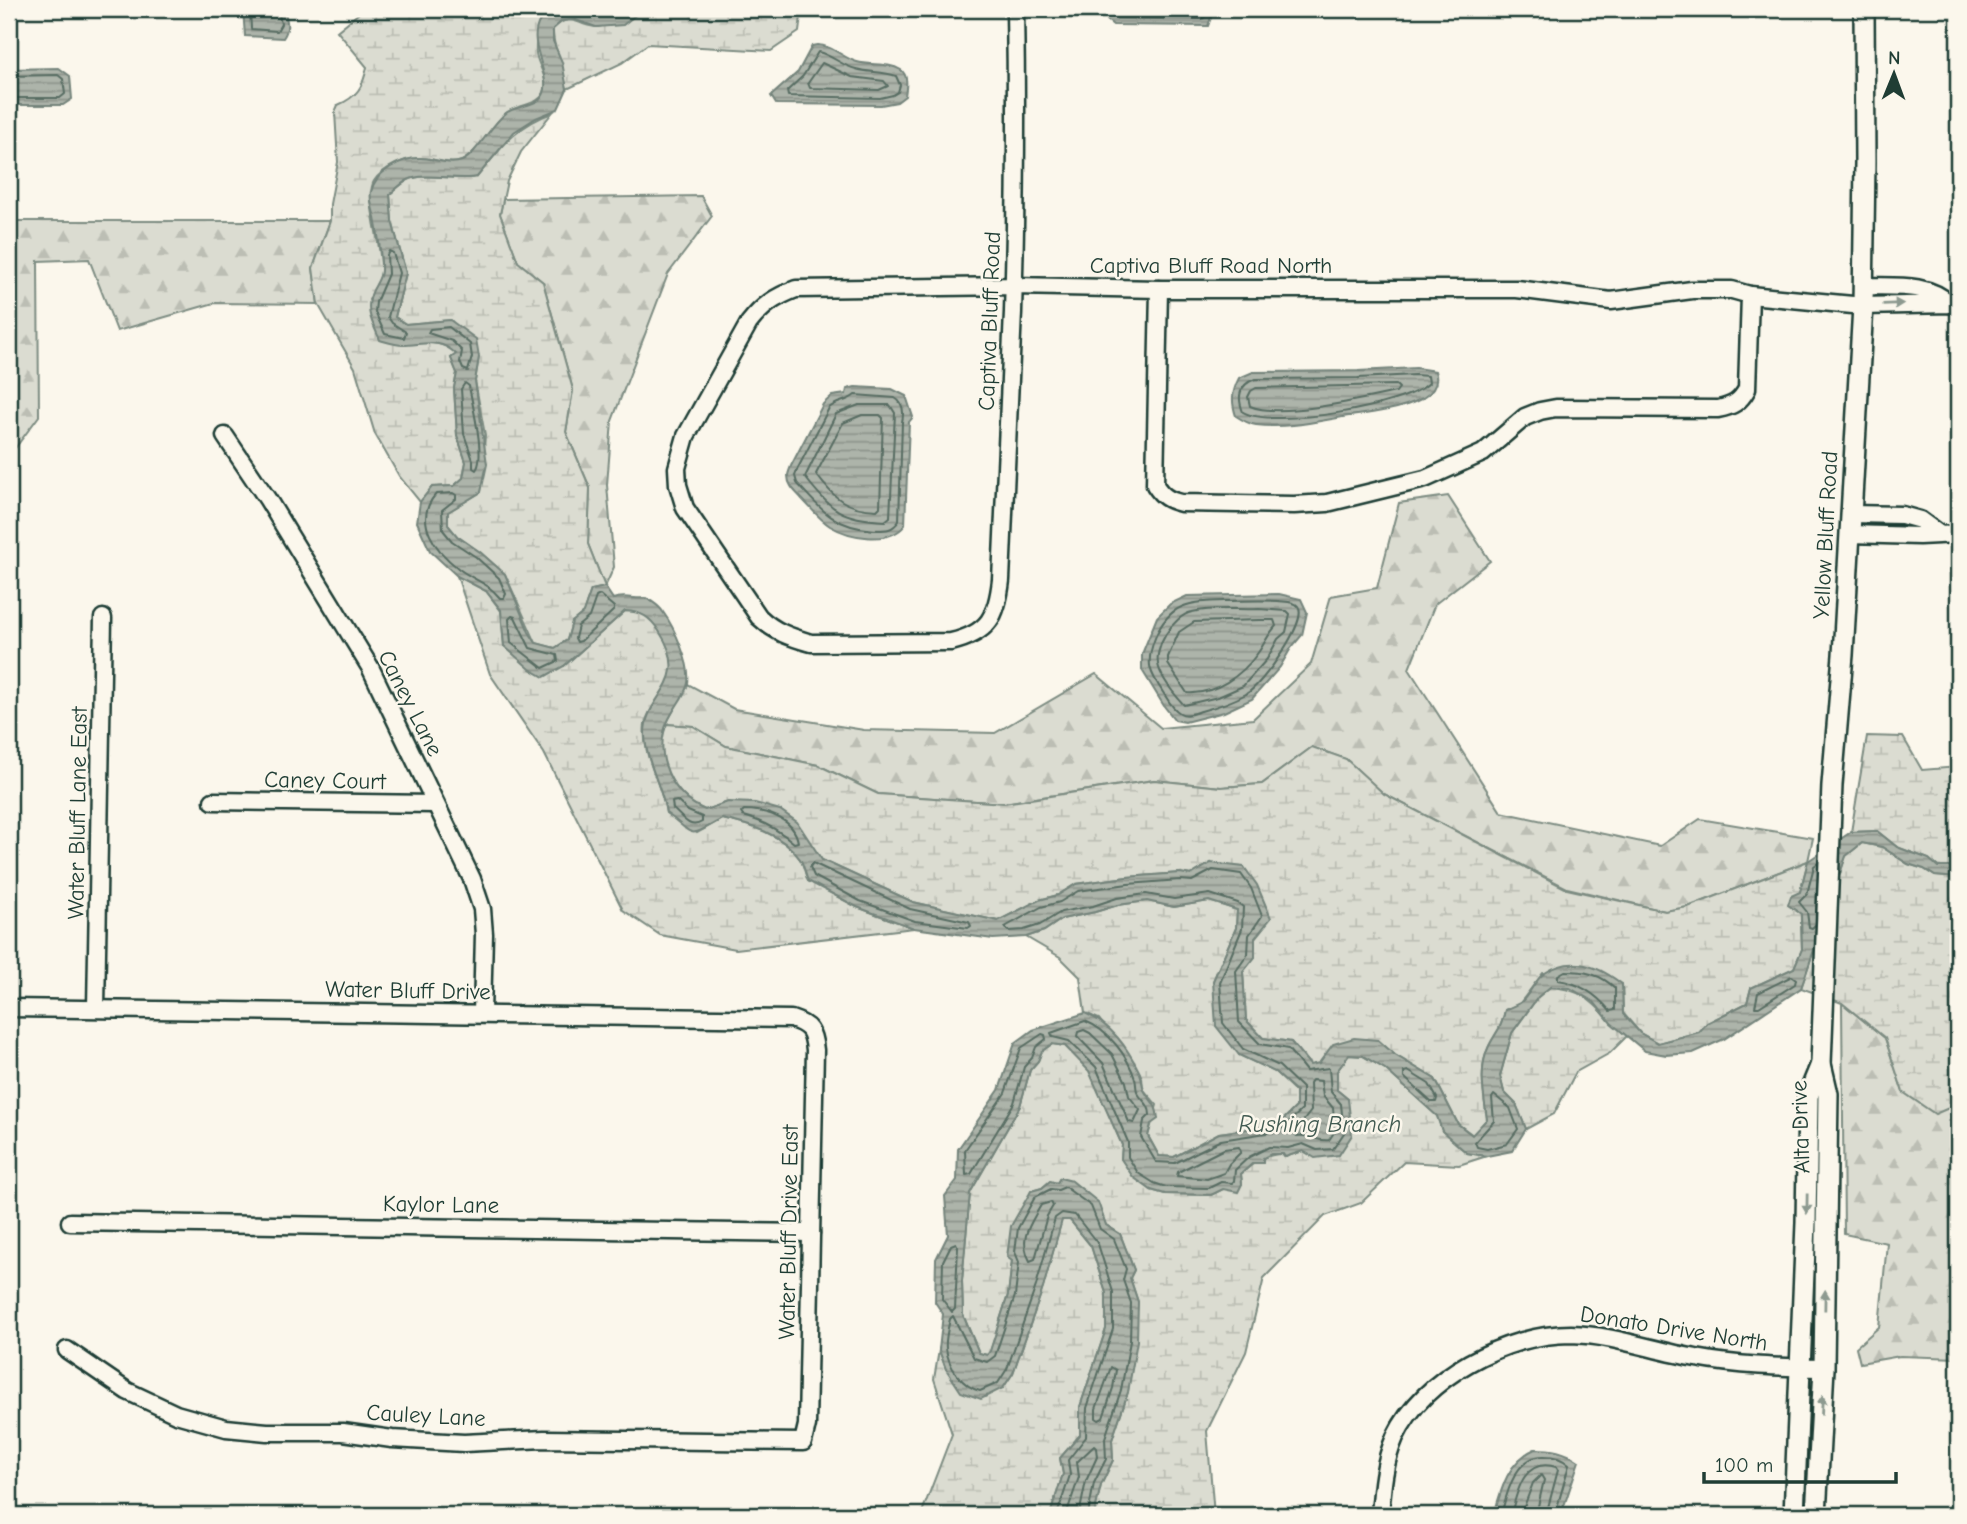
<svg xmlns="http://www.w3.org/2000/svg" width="1967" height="1524" font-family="'Comic Neue',sans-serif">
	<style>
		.forest { fill: url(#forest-firs); stroke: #7d8c82; stroke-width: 2 }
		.wetland { fill: url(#wetland-marsh); stroke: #7d8c82; stroke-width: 2 }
		.water { fill: url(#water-rules); stroke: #74847b; stroke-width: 2 }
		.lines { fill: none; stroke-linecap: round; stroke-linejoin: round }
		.shore { stroke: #586d63; stroke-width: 2 }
		.minor-casing { stroke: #1f3d34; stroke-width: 21 }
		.tertiary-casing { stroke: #1f3d34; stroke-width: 24 }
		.minor { stroke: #fbf7ec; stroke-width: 16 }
		.tertiary { stroke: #fbf7ec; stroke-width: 19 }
		.oneway { fill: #8d9a90 }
		.labels { text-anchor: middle; stroke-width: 5; stroke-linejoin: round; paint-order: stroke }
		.street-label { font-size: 23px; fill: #1f3d34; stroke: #fbf7ec }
		.water-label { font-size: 24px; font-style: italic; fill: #425b52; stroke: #fbf7ec }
	</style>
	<defs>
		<pattern id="forest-firs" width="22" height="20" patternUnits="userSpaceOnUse" patternTransform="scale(1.75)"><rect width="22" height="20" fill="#dbdcd1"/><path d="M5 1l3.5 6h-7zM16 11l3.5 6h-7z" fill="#bcbeb4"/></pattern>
		<pattern id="wetland-marsh" width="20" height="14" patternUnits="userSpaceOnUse" patternTransform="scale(1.75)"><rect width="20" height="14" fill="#dbdcd1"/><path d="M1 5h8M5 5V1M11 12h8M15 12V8" fill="none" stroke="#bcbeb4"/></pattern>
		<pattern id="water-rules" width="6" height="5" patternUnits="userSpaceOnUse" patternTransform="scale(1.75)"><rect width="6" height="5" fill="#adb4aa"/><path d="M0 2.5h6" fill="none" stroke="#8c948b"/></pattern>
	</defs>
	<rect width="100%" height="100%" fill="#fbf7ec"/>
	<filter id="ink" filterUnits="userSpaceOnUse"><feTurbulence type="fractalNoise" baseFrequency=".0143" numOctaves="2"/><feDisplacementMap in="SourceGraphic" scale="14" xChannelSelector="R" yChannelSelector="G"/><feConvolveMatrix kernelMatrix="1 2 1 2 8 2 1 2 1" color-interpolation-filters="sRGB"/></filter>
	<g filter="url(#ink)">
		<g class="forest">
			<path d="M701,196L712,216L668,274L612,421L607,485L614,567L605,587L588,544L590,488L566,432L573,390L543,282L518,262L500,214L503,199Z"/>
			<path d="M9,221H330L313,268L318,304L214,303L117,331L89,259L38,261L39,416L13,451H9Z"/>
			<path d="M1448,496L1490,561L1435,604L1409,669L1501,812L1660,846L1700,819L1813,838L1808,861L1688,907L1665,911L1567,888L1384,794L1346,759L1312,747L1262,784L1221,787L1154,780L1004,803L878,794L818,765L726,746L693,726L666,724L688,684L734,709L864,730L995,733L1096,674L1161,728L1253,719L1311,664L1331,596L1377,588L1399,503Z"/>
			<path d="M1842,1003L1885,1038L1903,1092L1956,1106L1958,1104V1358L1900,1356L1860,1363L1856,1347L1879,1327L1887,1243L1844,1234Z"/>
		</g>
		<g class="wetland">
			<path d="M364,9H552L539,21C538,31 535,43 536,53C538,66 547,75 545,89C542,106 518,104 506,113C490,125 476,158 458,162C446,165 433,158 421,158C406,157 383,168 374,181C364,198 383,248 381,271C381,280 373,292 369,300L402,345C421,342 442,339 457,354L451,358L457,373L454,388L457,435L466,462L463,478L454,486L432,487L420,502L399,476L375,434L355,368L318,304L313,268L330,221V204L338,162L335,112L338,105C357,97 363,87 367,67L337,31Z"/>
			<path d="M643,9H802L799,32L771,51L648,44L622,63L567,89C563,71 552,46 553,29C572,11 575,25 595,27C605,28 629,16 640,13Z"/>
			<path d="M552,113L521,152L507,181L500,214L518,262L543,282L573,390L566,432L590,488L588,544L605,587L591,590L583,613L572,622L567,640L555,648L536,643L505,574L480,552L457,536L448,525V512L481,492L485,435L475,381L479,357L451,320L405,324L395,317L406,273L392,221L390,194C395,190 402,183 408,180C426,172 456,181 477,177C500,149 515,126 552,113Z"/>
			<path d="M457,576L486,591L501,611L504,646L564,666L625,611C634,611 643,612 650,618C663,629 677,660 671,677C665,693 648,708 645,724C641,756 662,783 666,813L697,833L722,819C750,825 782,833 800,859C804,865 805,874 808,881L857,907L914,928L736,949L660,935L623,910L544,753L490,674Z"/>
			<path d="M666,724L693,726L726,746L818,765L878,794L1004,803L1154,780L1221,787L1262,784L1312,747L1346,759L1384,794L1567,889L1665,911L1688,907L1808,861L1800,892L1802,950L1794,968L1751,988L1747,1003L1707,1023L1699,1032L1658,1043L1640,1033L1623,1013L1622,984L1543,973L1520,1003L1505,1010C1501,1030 1497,1030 1489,1046C1478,1068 1484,1096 1487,1119L1473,1135L1458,1124L1435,1079L1395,1055L1378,1040L1319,1064L1310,1065L1291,1042L1263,1038L1246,1020L1243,972L1255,957V938L1211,863L1191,875L1180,873L1127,877L1076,884L1058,895L1039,900L998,921L913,902L822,860L812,847L728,802L705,810C681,801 665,776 661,751C660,742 664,732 666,724Z"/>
			<path d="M1867,736L1903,737L1922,770L1958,767V867H1938L1929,859L1897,847L1877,831L1851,832Z"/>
			<path d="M1862,843L1882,847L1908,864L1924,869L1935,876L1958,878V981L1956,986L1953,1058L1958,1065V1104L1935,1114L1903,1092L1885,1038L1842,1003L1801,988L1846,856Z"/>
			<path d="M1147,901L1174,907L1209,901L1237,910L1236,928L1213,981L1239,1055L1275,1072L1296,1092V1107L1278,1125L1219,1133L1174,1157L1159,1156L1148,1136L1157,1105L1143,1089L1142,1077L1099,1019L1085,1013L1080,977L1060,957L1026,937L1044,931L1062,919L1095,912L1118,905Z"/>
			<path d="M1550,987C1591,989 1598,1012 1627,1036L1610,1053L1576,1072L1554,1114L1526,1129L1516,1104L1504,1092L1500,1076L1512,1033L1538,997Z"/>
			<path d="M1052,1044L1065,1046L1090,1071L1122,1145L1121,1159L1151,1190L1165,1194L1211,1195L1223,1189L1242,1184L1241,1174C1254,1162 1265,1154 1283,1154L1285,1157L1303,1151L1348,1099L1337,1090V1071L1349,1055L1363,1056L1385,1069L1437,1116L1442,1131L1467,1153L1487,1156L1459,1165L1404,1162L1361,1203L1325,1216L1264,1278L1246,1352L1207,1431L1214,1515H1094L1101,1485L1113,1460L1112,1440L1128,1392L1138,1302L1130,1278L1134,1270L1120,1234L1106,1225L1097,1202L1060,1178L1057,1183L1050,1181L1042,1188L1031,1191L1012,1260L1008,1295L990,1352L987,1355L979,1353L963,1315L962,1281L970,1193L1020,1106L1030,1070L1038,1061L1042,1051Z"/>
			<path d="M1062,1219L1070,1220L1091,1246L1106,1293V1329L1080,1407V1435L1060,1458L1063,1474L1050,1515H921L952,1434L934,1379L939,1350L946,1369L1003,1388L1013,1373L1043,1288Z"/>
		</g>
		<g class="water">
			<path d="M243,9H284C287,20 290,28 283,38L245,36Z"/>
			<path d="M552,9H585L598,13L619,9H643L623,25L596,27L576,20L562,21L553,29V41L562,62L567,89L558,109L536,118L514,132L477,177C456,181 426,172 408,180C402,183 395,190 390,194L392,221L406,273L395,317L406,324L450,320L476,339L479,357L475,381L487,464L481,492L448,512V525L457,536L480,552L505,574L529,632L536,643L555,648L567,640L572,622L583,613L591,590L605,587L613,599C624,594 634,600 647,598C652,602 660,606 663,612C674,627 691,664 688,683C686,695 673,709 668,721C652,754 672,797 705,810L728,802L755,803L780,810L797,822L822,860L913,902L998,921L1039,900L1058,895L1076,884L1127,877L1180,873L1191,875L1211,863L1244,867L1257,885L1271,918L1255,938V957L1243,972L1246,1020L1263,1038L1291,1042L1310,1065L1319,1063L1333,1044L1354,1038L1378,1040L1395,1055L1435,1079L1458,1124L1472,1135L1487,1119C1484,1096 1478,1068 1489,1046C1497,1030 1501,1030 1505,1010C1509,1008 1516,1006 1520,1003C1530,995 1534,980 1545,973C1571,955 1599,966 1622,984L1623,1014L1640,1033L1658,1043L1699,1032L1707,1023L1747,1003L1751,988L1794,968L1802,949L1801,914L1788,905L1791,896L1800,892L1808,861L1851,832L1877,831L1897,847L1929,859L1938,867H1958V878L1935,876L1924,869L1908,864L1882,847L1862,843L1846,856L1801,988L1724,1039L1693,1053L1666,1055L1645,1051L1611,1023L1594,1002L1570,988L1550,987L1538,997L1512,1033L1500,1076L1504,1092L1516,1104L1526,1129L1512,1151L1487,1156L1467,1153L1442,1131L1437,1116L1385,1069L1363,1056L1349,1055L1337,1071V1090L1348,1099L1352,1135L1339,1155L1315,1158L1303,1151L1285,1157L1283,1154H1271L1263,1158V1163H1253L1241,1174L1242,1184L1238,1192L1223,1189L1211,1195L1165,1194L1151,1190L1133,1177L1121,1159L1122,1145L1089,1071L1065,1046L1052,1044L1042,1051L1038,1061L1030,1070L1020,1106L970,1193L962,1281L963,1315L979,1353L987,1355L990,1351L1008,1295L1012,1261L1007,1257L1011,1226L1031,1191L1042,1188L1050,1181L1057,1183L1060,1178L1072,1181L1098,1202L1106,1225L1120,1234L1134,1270L1130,1278L1138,1302L1137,1341L1128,1392L1112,1440L1113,1460L1101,1485L1094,1515H1050L1063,1474L1060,1458L1080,1435V1407L1106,1329V1293L1091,1246L1070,1220H1062L1043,1288L1013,1373L1003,1388L981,1399L961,1392L946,1369L939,1350L943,1314L935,1302L936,1259L948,1235L945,1196L957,1180L958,1149L999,1090L1015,1043L1033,1030L1085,1013C1112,1025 1127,1047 1140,1073C1142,1079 1142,1085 1144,1090C1151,1103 1156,1101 1158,1119L1151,1124L1148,1136L1159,1156L1174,1157L1219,1133L1278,1125L1296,1107V1091L1275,1072L1239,1055L1216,1026L1213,981L1236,928L1237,910L1209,901L1174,907L1147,901L1118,905L1095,912L1062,919L1044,931L1026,937L993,939L914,928L857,907L808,881C805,874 804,865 800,859C782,833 750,825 722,819C685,840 697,835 666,813C662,786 646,763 645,735C644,693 694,684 659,631C650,617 642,612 625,611L564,666L544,677L530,669L504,646L501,610L486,591L457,576L430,551L417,522L420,502L432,487L454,486L463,478L466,462L457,435L454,388L457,373L451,358L456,354C439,337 423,345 403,345C396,345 387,342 380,340C372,322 364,310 373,290C376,284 381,277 381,271C382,255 378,234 375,218C373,209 369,200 371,192C375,172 401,158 420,158C434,158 448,166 462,161C476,155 491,125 505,114C514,106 530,107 539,100C558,85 527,47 538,24C541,18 547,13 552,9Z"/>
			<path d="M1107,9H1214L1208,26L1113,25L1107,20Z"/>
			<path d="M817,45C832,45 843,58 857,62C871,66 888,62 901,70C909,76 906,88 905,96L897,102L881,105L776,104L771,96L798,72L812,46Z"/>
			<path d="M59,68L70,76L72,99L63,105H9V69Z"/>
			<path d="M1416,368L1435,371C1439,383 1433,392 1423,398C1400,410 1373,413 1349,416C1318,421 1287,429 1256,425C1249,424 1242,420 1236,416C1231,401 1232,392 1239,378L1253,372L1358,371Z"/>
			<path d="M855,387L892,389L906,396L913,417L909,422L905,525C890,545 850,538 830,526C819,519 811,508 802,499C796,492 788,486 788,476C788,473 790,469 791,466L823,404L832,396L846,394L847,389Z"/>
			<path d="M1279,594L1301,599L1307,612L1302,635L1291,648L1280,667L1252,699L1224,712L1185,722L1175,720L1164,706L1142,670V654L1157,617L1170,604L1187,596Z"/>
			<path d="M1535,1449C1552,1449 1564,1451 1579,1461L1561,1515H1494C1501,1489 1508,1461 1535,1449Z"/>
		</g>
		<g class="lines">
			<g class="shore">
				<path d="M250,9L251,29L277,31L281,24L278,9"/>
				<path d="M1113,9L1114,15L1117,18L1202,19L1205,17L1207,9"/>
				<path d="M1124,9H1198"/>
				<path d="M818,52C832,55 842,66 856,69C869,73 883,71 896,76L900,85L898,92L893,95L880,98L788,96L787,91L803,76Z"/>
				<path d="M822,63L852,77L884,81L888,86L879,90L810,88L808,83Z"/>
				<path d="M9,76L58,75L63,79L65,94L60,98H9"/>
				<path d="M389,251L393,253L399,273L388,317L392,323L406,332L404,338L385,334L375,312L376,302L388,274L387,255Z"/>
				<path d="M449,327L470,344L472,357L468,371L463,369L460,362L462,351L452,341L428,333L430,329Z"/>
				<path d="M1415,375L1428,376L1429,383C1405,407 1272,429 1243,412C1237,397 1239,385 1255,379L1358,378Z"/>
				<path d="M465,383L469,386C472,403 486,457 476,470L473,468V460L464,434L461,389Z"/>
				<path d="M1396,385L1399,388L1396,392C1363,399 1279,419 1250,406L1248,397L1251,391L1256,388Z"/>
				<path d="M855,395L895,398C904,403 904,413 902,422L899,521C892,531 885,530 874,530C834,527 822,511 797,483L795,476L798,468L829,408C837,401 847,402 855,395Z"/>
				<path d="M859,405H890L895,413L890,517L885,521C842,519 830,510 805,477L836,414Z"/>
				<path d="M862,415H880L883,418L880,507L877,510C847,509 834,499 816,474L843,423Z"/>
				<path d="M453,493L456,495V499L442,510L443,530L452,541L476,557L499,578L506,594L504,598H500C486,581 475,581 459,569C436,551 412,521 436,494Z"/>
				<path d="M600,595L614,607V610L581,641L577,642L575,638L578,626L589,617L596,597Z"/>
				<path d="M1278,601C1284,602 1294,601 1298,606C1309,621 1261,686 1246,694C1232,702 1216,707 1201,711C1195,713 1186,717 1180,713C1175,710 1169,702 1166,697C1151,674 1144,666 1155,638C1169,603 1190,602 1224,601C1242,601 1260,600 1278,601Z"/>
				<path d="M1259,609L1287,611L1290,614L1286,632L1278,639L1267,659L1243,686L1218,697L1184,705C1175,695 1163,681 1159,668C1152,649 1173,616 1192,612C1213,607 1238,610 1259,609Z"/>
				<path d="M512,616L515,617L530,648L557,655L558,661L543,668L511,643L509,619Z"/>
				<path d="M1259,620H1274L1276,626C1268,634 1264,645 1257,654C1242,675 1215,695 1187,693L1168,664V657L1179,632L1194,622Z"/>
				<path d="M677,801L688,811L702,817V822C689,830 683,817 673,809L672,802Z"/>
				<path d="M744,810C765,810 794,818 798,842L794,843C779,830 762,821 743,816L741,813Z"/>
				<path d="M813,863L910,909L969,922L971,926L968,928L915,921L860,901L814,876L810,867Z"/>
				<path d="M1213,870L1241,874L1251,888L1262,916L1249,935L1248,954L1236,971L1239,1022L1260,1044L1288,1049L1306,1071L1329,1068L1331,1092L1341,1104L1344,1133L1333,1149L1317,1150L1303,1144L1288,1148L1269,1147L1249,1157L1235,1170L1234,1181L1232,1183L1221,1182L1209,1188L1166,1187L1154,1183L1138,1173L1128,1157V1142L1096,1067L1069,1041L1053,1037L1051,1033L1085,1021C1108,1030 1128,1056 1135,1079C1136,1081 1136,1089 1137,1091C1140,1100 1150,1103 1150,1115L1144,1121L1141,1137L1156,1162L1175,1163L1221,1140L1279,1131L1302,1110V1088L1279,1066L1243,1049L1223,1023L1220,982L1242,929L1243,907L1238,903L1210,894L1174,899L1146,894L1117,898L1093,906L1061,912L1040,925L1024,930L1008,931L1005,927L1041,907L1060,902L1078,891L1128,884L1180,880L1192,881Z"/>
				<path d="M1815,925L1812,928L1809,927L1807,912L1799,902L1807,894L1814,866L1818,863"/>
				<path d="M1565,971C1585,971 1600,974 1615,988V1010L1610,1011C1596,994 1580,983 1558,980V975Z"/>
				<path d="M1792,976L1796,979L1795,984L1759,1007H1755L1758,993Z"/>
				<path d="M1084,1030L1090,1033L1112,1054L1126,1082L1129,1096L1140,1110L1134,1123L1129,1122L1103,1063L1077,1036L1078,1032Z"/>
				<path d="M1042,1034L1045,1035L1046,1039L1036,1047L1032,1058L1024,1067L1014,1103L971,1174L966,1175L965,1150L1005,1093L1021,1048Z"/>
				<path d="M1408,1071L1429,1084L1437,1098L1436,1102H1431L1404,1077V1072Z"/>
				<path d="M1312,1080L1321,1081L1323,1096L1333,1108L1335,1131L1329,1140C1317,1142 1309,1134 1297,1136L1294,1133L1311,1111L1310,1083Z"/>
				<path d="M1494,1095L1510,1108L1518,1129L1507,1144L1487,1149L1477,1147L1475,1142L1494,1121L1492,1098Z"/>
				<path d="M1239,1147L1241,1152L1229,1164L1224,1173L1207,1179L1177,1176L1178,1172L1224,1149Z"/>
				<path d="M1051,1202L1053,1206L1047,1216L1035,1259L1030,1261C1018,1239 1030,1225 1041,1205Z"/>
				<path d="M956,1243L958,1247L955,1309L952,1312L942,1299L943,1261L951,1245Z"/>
				<path d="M1111,1367L1116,1370L1113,1388L1103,1418L1099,1420L1096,1418V1409Z"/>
				<path d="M1057,1515L1070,1475L1068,1460L1086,1437L1087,1408L1113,1329V1292L1098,1244L1075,1215L1062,1213L1055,1218L1036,1286L1007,1369L998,1383L980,1391C963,1387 948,1367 946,1348C945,1339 948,1328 950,1319L953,1316L974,1358L987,1362L995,1356L1015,1296L1019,1262L1015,1252L1018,1228L1035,1197L1051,1189L1058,1190L1065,1187L1091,1206L1100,1229L1114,1239L1126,1269L1123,1280L1131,1303L1130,1341L1121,1390L1105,1438L1106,1459L1094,1483L1088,1515"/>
				<path d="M1066,1515L1079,1477L1077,1462L1094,1446L1096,1448L1097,1457L1086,1481L1079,1515"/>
				<path d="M1501,1515C1507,1493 1515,1456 1544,1456C1553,1456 1562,1458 1569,1465L1555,1515"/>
				<path d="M1511,1515C1517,1491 1524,1457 1556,1467L1558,1470L1546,1515"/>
				<path d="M1521,1515L1533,1483L1541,1475L1544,1480L1536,1515"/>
			</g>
			<g class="minor-casing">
				<g id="minor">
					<path d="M1015,9C1017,110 1016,211 1013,312L1001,580C997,616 989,633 951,642L811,643C790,637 775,632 759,617L685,508L678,485L677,468L686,436L749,323C763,305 775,297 796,289L1014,286L1159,289H1517L1611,301L1692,290H1732L1750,295L1863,306L1950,304L1958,307"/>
					<path d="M1863,286C1893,287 1928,282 1950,304"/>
					<path d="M1159,289L1155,485C1162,496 1168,500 1181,503L1294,505L1327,503L1425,479L1483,453L1525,417L1540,411L1556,408L1718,409C1733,406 1740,402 1747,389L1750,295"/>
					<path d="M225,436L268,500L370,667L472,879L482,909L484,934L482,1014"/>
					<path d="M1851,514L1902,515L1920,520L1939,534"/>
					<path d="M1849,534L1919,536L1958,534"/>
					<path d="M213,801L435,804"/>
					<path d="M9,1008L791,1019C810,1025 813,1031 815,1050L807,1425L803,1442L544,1439L464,1443L392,1439L343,1432H267L226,1428L176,1414L127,1391L67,1350"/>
					<path d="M96,1008L103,618"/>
					<path d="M70,1222L811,1233"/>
					<path d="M1380,1515C1382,1489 1384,1462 1395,1437C1423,1377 1506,1334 1571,1334C1614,1335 1654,1351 1696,1358C1738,1366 1781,1367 1824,1368"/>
				</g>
			</g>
			<g class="tertiary-casing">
				<g id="tertiary">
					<path d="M1794,1515L1806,1223L1808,1096L1821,1064"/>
					<path d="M1816,1515L1824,1368L1828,1094L1821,1064L1832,785L1843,655L1863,306L1865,162L1864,9"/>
				</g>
			</g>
			<use href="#minor" class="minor"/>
			<use href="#tertiary" class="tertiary"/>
		</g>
		<defs><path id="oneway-solid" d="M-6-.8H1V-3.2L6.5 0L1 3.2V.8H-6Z" transform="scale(1.75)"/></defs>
		<g class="oneway">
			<use href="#oneway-solid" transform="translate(1893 304) rotate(-2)"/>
			<use href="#oneway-solid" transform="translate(1807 1204) rotate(91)"/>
			<use href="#oneway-solid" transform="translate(1825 1300) rotate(-89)"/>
			<use href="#oneway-solid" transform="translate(1822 1405) rotate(-87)"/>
		</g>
	</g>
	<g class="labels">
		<g class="street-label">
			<text x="1211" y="273">Captiva Bluff Road North</text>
			<text transform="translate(989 321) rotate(-88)" y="8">Captiva Bluff Road</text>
			<text transform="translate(1825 535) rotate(-87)" y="8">Yellow Bluff Road</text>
			<text transform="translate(411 703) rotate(63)" y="8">Caney Lane</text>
			<text transform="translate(325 780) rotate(1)" y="8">Caney Court</text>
			<text transform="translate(77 813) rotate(-89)" y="8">Water Bluff Lane East</text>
			<text transform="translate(408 990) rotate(1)" y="8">Water Bluff Drive</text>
			<text transform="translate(1800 1127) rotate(-92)" y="8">Alta Drive</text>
			<text transform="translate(441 1204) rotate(1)" y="8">Kaylor Lane</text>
			<text transform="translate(788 1232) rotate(-89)" y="8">Water Bluff Drive East</text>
			<text transform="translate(1674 1328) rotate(9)" y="8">Donato Drive North</text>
			<text transform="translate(426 1415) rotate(3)" y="8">Cauley Lane</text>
		</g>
		<g class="water-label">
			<text x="1320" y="1132">Rushing Branch</text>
		</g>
	</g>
	<rect width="1967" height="1524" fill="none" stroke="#fbf7ec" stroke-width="35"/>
	<rect x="18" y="18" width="1932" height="1489" fill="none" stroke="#1f3d34" stroke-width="2.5" filter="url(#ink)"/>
	<g transform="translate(1894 74) rotate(1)" stroke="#fbf7ec" stroke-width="5" paint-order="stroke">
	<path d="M0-5L12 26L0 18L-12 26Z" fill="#1f3d34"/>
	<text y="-10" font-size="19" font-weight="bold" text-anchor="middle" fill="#1f3d34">N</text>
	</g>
	<path d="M1704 1472v10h192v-10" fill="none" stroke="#1f3d34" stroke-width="3.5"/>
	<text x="1715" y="1472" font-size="21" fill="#1f3d34" stroke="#fbf7ec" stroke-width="5" paint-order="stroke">100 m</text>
</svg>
